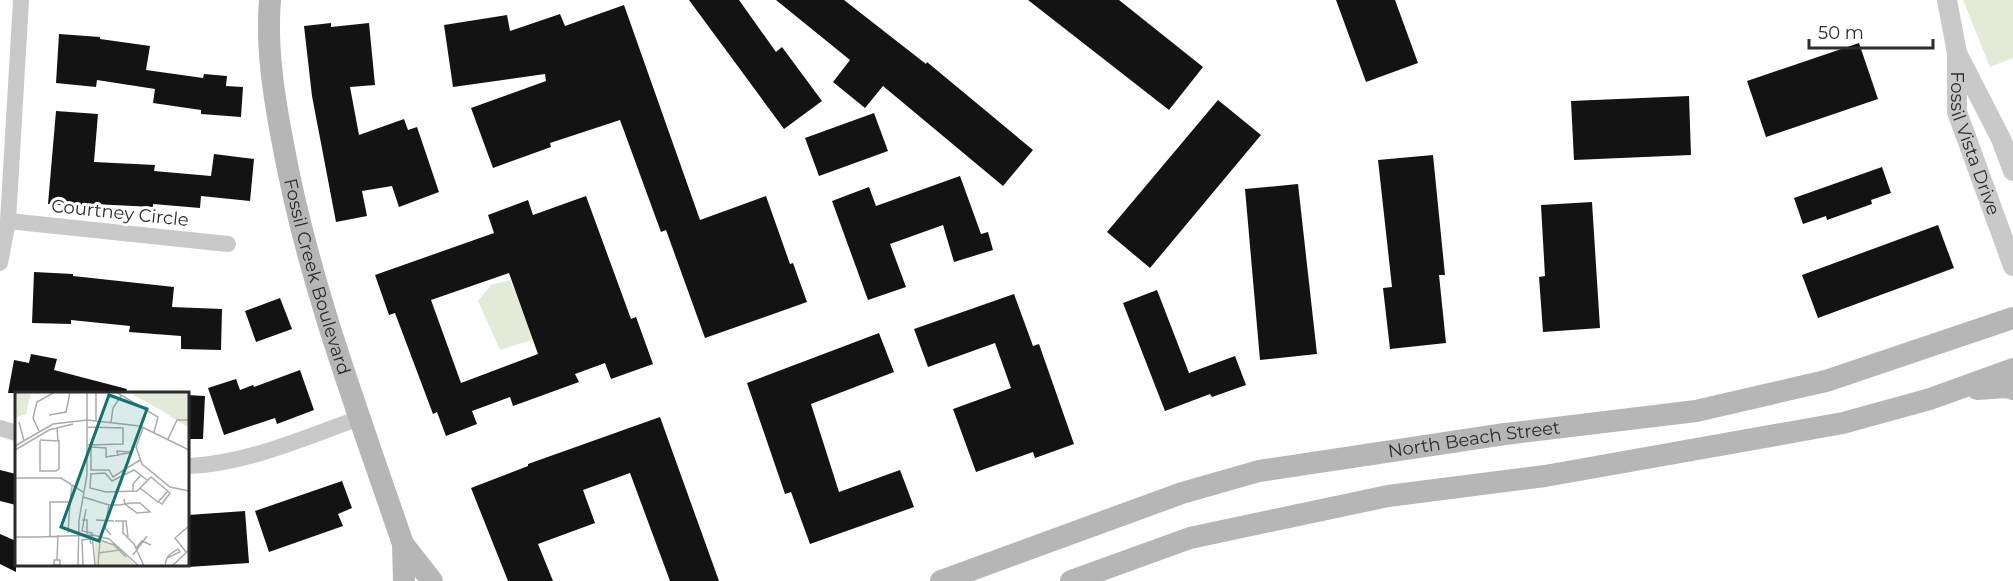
<svg xmlns="http://www.w3.org/2000/svg" width="2013" height="581" font-family="Montserrat,sans-serif">
	<style>
		.green { fill: #e3ebd8 }
		.building { fill: #131313; fill-rule: evenodd }
		.lines { fill: none; stroke-linecap: round; stroke-linejoin: round }
		.minor { stroke: #c9c9c9; stroke-width: 16 }
		.tertiary { stroke: #c9c9c9; stroke-width: 20 }
		.secondary { stroke: #b6b6b6; stroke-width: 22 }
		.labels { text-anchor: middle; stroke-width: 6; stroke-linejoin: round; paint-order: stroke }
		.street-label { font-size: 18px; fill: #2c2c2c; stroke: #fff }
		.inset-road { fill: none; stroke: #ababab; stroke-width: 1.5 }
		.view { fill: #0f766e; fill-opacity: 0.15; stroke: #0f766e; stroke-width: 3 }
		.inset-edge { fill: none; stroke: #2c2c2c; stroke-width: 3 }
	</style>
	<rect width="100%" height="100%" fill="#fff"/>
	<g class="green">
		<path d="M1963,0H2013V58L1990,67Z"/>
		<path d="M510,280L536,339L500,350L478,301L491,285Z"/>
	</g>
	<g class="building">
		<path d="M689,0H739L776,52L782,47L822,101L784,129Z"/>
		<path d="M776,0H844L926,64L927,62L1033,150L1003,186L883,86L865,108L833,82L850,60Z"/>
		<path d="M1028,0H1119L1203,67L1169,110Z"/>
		<path d="M1336,0H1395L1418,63L1366,82Z"/>
		<path d="M624,5L700,220L766,196L790,264L793,263L807,302L705,338L666,230L661,232L620,120L550,143L551,147L493,168L471,108L546,81L545,74L453,87L444,25L507,15L510,31L560,14L565,26Z"/>
		<path d="M331,23V27L369,23L375,85L350,87L359,135L404,119L408,130L417,127L439,192L399,207L392,186L362,191L367,216L336,222L312,96L304,26Z"/>
		<path d="M59,34L100,37V39L150,46L146,70L203,78L204,74L227,76L226,86L243,87L241,117L201,114V110L153,103L155,89L97,80L96,87L56,83Z"/>
		<path d="M1859,43L1878,99L1766,137L1747,81Z"/>
		<path d="M1689,96L1691,155L1574,160L1571,101Z"/>
		<path d="M1218,100L1261,135L1150,268L1107,232Z"/>
		<path d="M56,111L98,114L94,162L155,165L154,171L211,176L214,154L254,159L250,201L201,196L200,208L153,204V207L93,204L92,208L48,204Z"/>
		<path d="M874,113L888,151L819,176L805,138Z"/>
		<path d="M1433,155L1445,275H1439L1446,343L1390,349L1383,288L1392,287L1378,160Z"/>
		<path d="M1882,167L1891,193L1871,200L1872,204L1827,220L1826,216L1803,224L1794,198Z"/>
		<path d="M960,176L981,234L988,232L993,250L954,262L943,225L890,244L906,287L868,300L832,201L869,187L876,206Z"/>
		<path d="M1298,184L1317,354L1260,360L1245,189Z"/>
		<path d="M586,196L631,319L636,317L653,364L611,379L605,363L575,374L579,382L513,406L510,397L472,411L477,424L446,436L437,412L433,414L395,313L389,315L375,275L494,233L488,215L528,200L533,215ZM509,273L538,354L461,383L431,300Z"/>
		<path d="M1592,202L1600,328L1543,332L1539,277L1545,276L1541,205Z"/>
		<path d="M1938,225L1954,268L1818,318L1802,275Z"/>
		<path d="M34,272L73,274V276L174,287L172,307L222,309L221,350L181,349V336L129,332L130,326L71,320V324L32,323Z"/>
		<path d="M1157,290L1189,373L1235,356L1246,385L1212,397L1210,394L1165,411L1123,303Z"/>
		<path d="M1014,294L1033,346L1039,344L1074,444L1035,458L1033,452L976,472L953,409L1011,388L995,343L928,367L914,329Z"/>
		<path d="M280,298L292,329L256,342L245,311Z"/>
		<path d="M879,333L894,372L811,404L839,492L900,470L914,507L810,544L791,492L785,494L747,383Z"/>
		<path d="M31,354L57,359L54,370L127,389L126,393H8L14,360L29,363Z"/>
		<path d="M300,370L314,410L277,424L275,418L224,435L208,388L236,379L240,390L253,385L254,387Z"/>
		<path d="M188,395L205,396L203,439H188Z"/>
		<path d="M660,417L719,581H670L630,473L583,490L595,523L538,544L553,581H508L471,488L528,466V464Z"/>
		<path d="M0,470L16,474V505L0,501Z"/>
		<path d="M342,481L352,508L338,514L343,526L269,552L255,511Z"/>
		<path d="M245,511L249,563L188,567V515Z"/>
		<path d="M0,534L16,541V572L0,564Z"/>
	</g>
	<g class="lines">
		<g class="minor">
			<path d="M8,221L228,244"/>
			<path d="M0,263L8,221L21,0"/>
			<path d="M0,428L16,433"/>
			<path d="M188,466C247,464 305,437 360,418"/>
		</g>
		<g class="tertiary">
			<path id="s1" d="M1947,0L1957,53V112L2013,266"/>
			<path d="M1958,55L2001,139L2013,171"/>
		</g>
		<g class="secondary">
			<path id="s2" d="M270,0C266,48 274,97 283,144C308,281 358,412 403,544L404,581"/>
			<path d="M1977,389L2007,387L2013,389"/>
			<path d="M403,544L432,581"/>
			<path id="s3" d="M941,581L1182,493L1259,471L1505,434L1696,411L1826,381L2013,318"/>
			<path d="M1071,581L1190,538L1388,496L1545,476L1843,423L1930,399L2013,369"/>
		</g>
	</g>
	<g class="labels">
		<g class="street-label">
			<text dy="6" stroke="none"><textPath href="#s1" startOffset="147">Fossil Vista Drive</textPath></text>
			<text transform="translate(120 213) rotate(6)" y="6">Courtney Circle</text>
			<text dy="6" stroke="none"><textPath href="#s2" startOffset="282">Fossil Creek Boulevard</textPath></text>
			<text dy="6" stroke="none"><textPath href="#s3" startOffset="554">North Beach Street</textPath></text>
		</g>
	</g>
	<g transform="translate(15 392)">
		<rect width="174" height="174" fill="#fff"/>
		<path d="M0,0H16L11,22L0,26ZM113,0H174V36L144,17ZM80,146L105,155L120,174H80Z" fill="#e3ebd8"/>
		<path class="inset-road" d="M81,0V29M101,0L143,25L139,40M34,23L51,20L55,0M4,30L9,49M96,30L98,16L106,4M72,35L108,36V52L72,53M128,36L121,55L127,72L155,95L174,99M24,39L18,26L22,10L40,0M153,47L162,28H174M25,48L43,49L42,35M25,49V79H41L44,77V48M0,54L38,32L72,28L125,34L174,58M0,58L34,38L58,32M118,60L91,65V56L76,55V78H94L98,85L125,68M103,64L102,59L115,60M75,82L90,81L97,89L119,78L132,88M76,82L75,96L91,100L122,99L136,85L155,101L147,112L144,110M0,86H46L68,100M125,96L143,110L153,99M118,100V92L126,83M68,105L94,113H105L110,112L116,111H125L135,120L122,121L110,112L109,107M94,113L90,136L96,143M71,117L67,139L77,141L80,174M67,128H72V142M81,128L99,129M100,129H108V141L119,152L129,174M108,129H111L113,145M53,141L55,110M0,145H24M23,145L78,143L94,147L124,174M35,145V110H55L57,94M121,156L127,149L136,153M171,160L160,146L174,134M83,161L105,158M118,163L132,144M39,168H45V173H39ZM42,168L43,143M63,174L64,128L72,83V0M68,174L67,148L75,147L76,152M83,174L85,148L99,153L111,165M150,174L151,169L152,166L154,163L163,157L165,160L152,166M157,174L174,158"/>
		<path class="view" d="M94,3L132,17L84,149L46,135Z"/>
		<rect width="174" height="174" class="inset-edge"/>
	</g>
	<path d="M1809 39v9h124v-9" fill="none" stroke="#2c2c2c" stroke-width="3"/>
	<text x="1818" y="39" font-size="18" fill="#2c2c2c" stroke="#ffffff" stroke-width="4.5" paint-order="stroke">50 m</text>
</svg>
